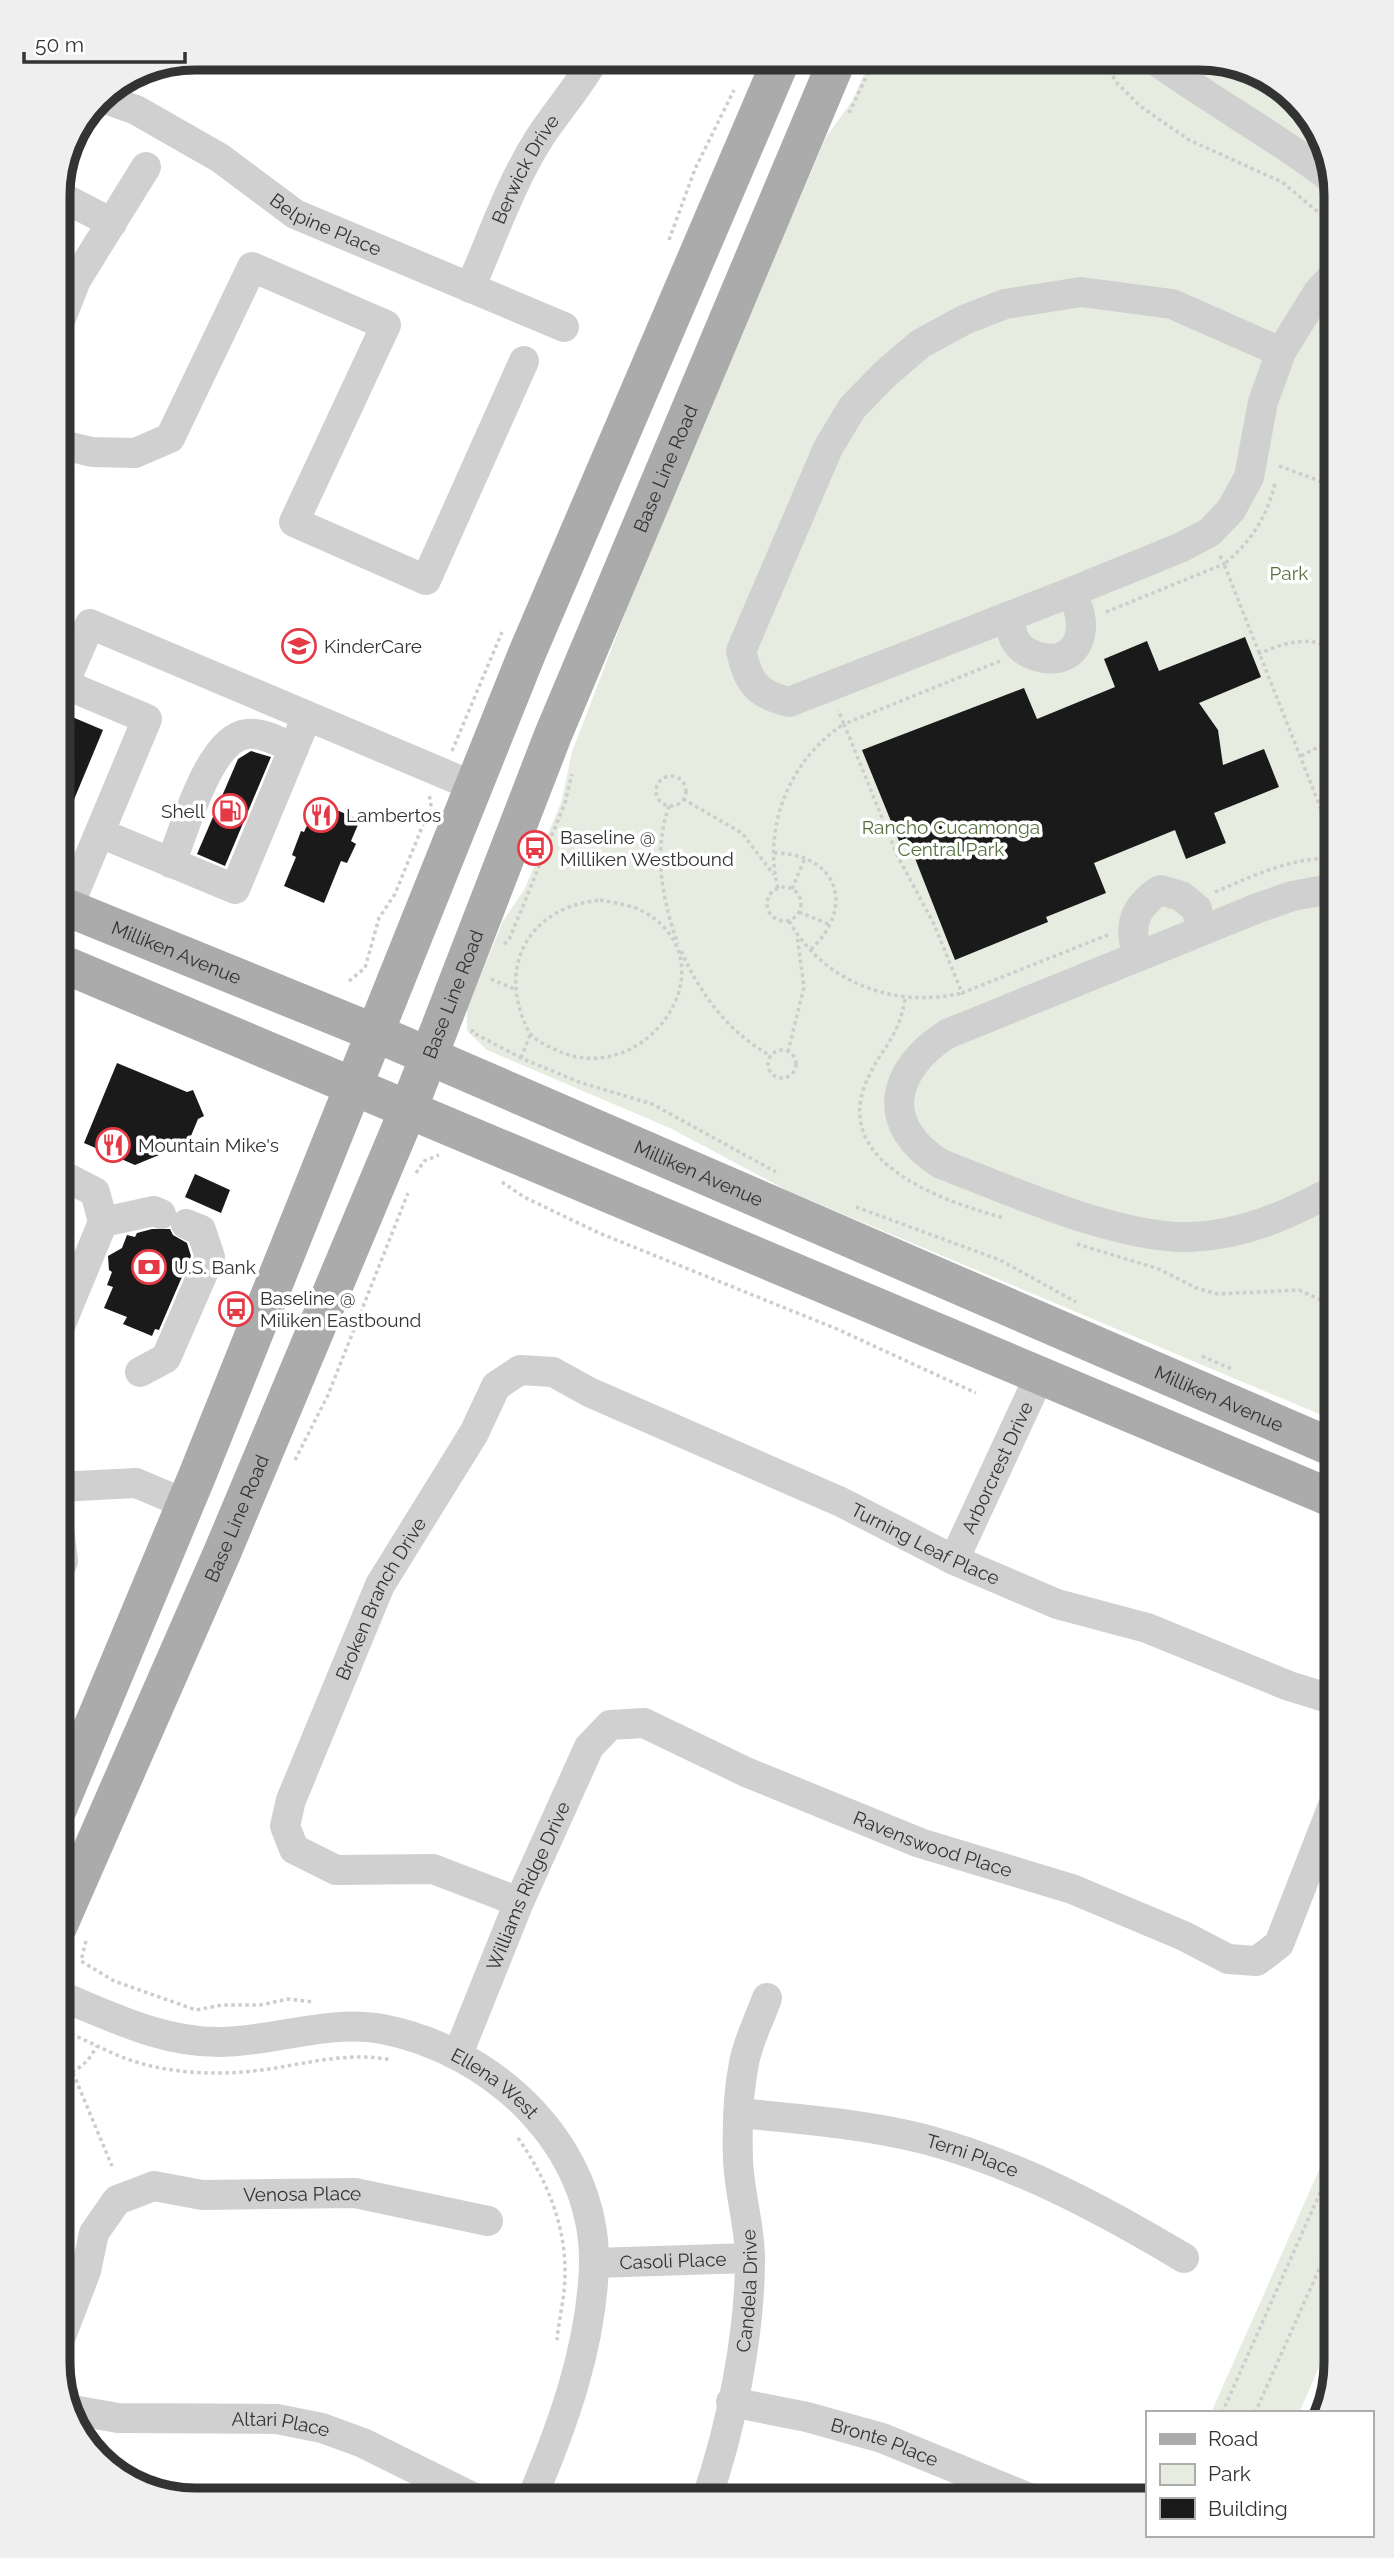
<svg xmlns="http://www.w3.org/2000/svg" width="1394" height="2558" font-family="Raleway,sans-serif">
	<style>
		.green { fill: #e6ecdf }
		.building { fill: #1a1a1a }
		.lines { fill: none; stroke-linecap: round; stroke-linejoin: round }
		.path { stroke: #cdcdcd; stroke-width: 3.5; stroke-dasharray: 3.5 3.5; stroke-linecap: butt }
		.minor { stroke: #d0d0d0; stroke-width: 30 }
		.major { stroke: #ababab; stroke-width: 38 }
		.labels { text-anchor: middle; stroke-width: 7; stroke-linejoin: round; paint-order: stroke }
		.street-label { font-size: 19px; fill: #333; stroke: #fff }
		.park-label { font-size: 19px; fill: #56703f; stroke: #fff }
		.poi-label { font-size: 19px; fill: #333; stroke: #fff; text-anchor: start }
		.rim { fill: none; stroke: #333; stroke-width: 9 }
	</style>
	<rect width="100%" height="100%" fill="#fff"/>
	<g class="green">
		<path d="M871,58H1208L1275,81L1326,142L1336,195V1421L788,1191L672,1129L487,1050L467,1031V1009L503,921L524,890L561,803L572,752L647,556L826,137L853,100Z"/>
		<path d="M1336,2132V2328L1299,2413H1211Z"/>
	</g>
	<g class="building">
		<path d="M1245,637L1261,677L1199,703L1218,730L1223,765L1264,749L1279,787L1214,813L1226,843L1186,859L1175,830L1094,863L1106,893L1046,917L1048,922L955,960L907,838L899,841L862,750L1024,688L1037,719L1115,687L1104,659L1147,641L1159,671Z"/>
		<path d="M58,711L103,730L58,838Z"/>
		<path d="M251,751L271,757L225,866L197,854L238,759Z"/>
		<path d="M318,802L360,820L351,841L356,844L347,863L341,861L324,903L284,886L296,857L292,855L301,831L304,832Z"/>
		<path d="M117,1063L187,1092L193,1090L204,1116L198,1119L188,1143L135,1165L84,1143Z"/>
		<path d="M195,1174L230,1190L221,1213L185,1197Z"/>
		<path d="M152,1229H170L173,1235L187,1243L191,1256L159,1330L155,1329L152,1336L123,1324L127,1317L104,1308L113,1287L107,1285L112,1272L109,1270L108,1256L122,1248L127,1235L135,1237L137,1233Z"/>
	</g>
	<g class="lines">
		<g class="path">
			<path d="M1102,58L1117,83L1140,106L1189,140L1282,182L1336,227"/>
			<path d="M849,113L875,58"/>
			<path d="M669,240L695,169L734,90"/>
			<path d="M1279,466L1336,487"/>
			<path d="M1275,484C1266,518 1251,542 1224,564L1336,847"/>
			<path d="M1106,612L1224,564L1219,554"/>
			<path d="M1258,654C1284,643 1312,633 1336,652"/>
			<path d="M1000,661L844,724L898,857L934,924L962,993L1110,934"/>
			<path d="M452,751L502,632"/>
			<path d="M1301,756L1336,738"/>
			<circle cx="671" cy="791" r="15"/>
			<path d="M683,799L742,833L774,875"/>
			<path d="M669,806C653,851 662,900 678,944"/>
			<path d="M774,853C837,853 857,907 810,950"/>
			<circle cx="784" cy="904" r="17"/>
			<path d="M778,888C762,826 791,758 844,724L838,710"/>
			<path d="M792,889L805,858"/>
			<path d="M1215,892C1255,875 1292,857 1336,858"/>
			<path d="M600,900C616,903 632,905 646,913C731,964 649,1085 563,1053C552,1048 533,1041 528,1030C496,966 529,907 600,900Z"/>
			<path d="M799,912L831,925"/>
			<path d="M789,921C824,983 895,1009 962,993"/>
			<path d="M504,944L509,940L565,803L572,774"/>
			<path d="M681,951C701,995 728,1032 771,1056"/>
			<path d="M491,979L514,989"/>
			<path d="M349,981L365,968L379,918L395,894L431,805L429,794"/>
			<path d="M905,999C899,1039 878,1051 865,1085C834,1165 946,1202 1004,1218"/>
			<path d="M473,1029L472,1032L521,1058L579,1082L652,1104L776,1172"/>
			<circle cx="782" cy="1064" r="14"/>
			<path d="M788,1052L804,987L797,936"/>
			<path d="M521,1058L530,1035"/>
			<path d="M416,1173L424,1161L439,1155"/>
			<path d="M502,1182L524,1197L599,1233L837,1329L976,1393"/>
			<path d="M856,1207L1000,1260L1076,1302"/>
			<path d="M1077,1244L1159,1269L1196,1288L1218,1294L1299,1290L1336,1307"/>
			<path d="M1202,1356L1234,1370"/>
			<path d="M295,1460L328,1395L408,1193"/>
			<path d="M86,1941L81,1961L114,1981L196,2010L222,2005H260L288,1999L313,2002"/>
			<path d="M58,2029C81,2037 103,2050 127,2059C163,2072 205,2075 243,2072C295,2068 340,2050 392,2060"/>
			<path d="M73,2073L112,2166"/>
			<path d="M58,2075C78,2072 87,2064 97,2046"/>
			<path d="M518,2138C546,2178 566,2225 565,2275C565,2296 559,2318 557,2340"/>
			<path d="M1222,2413L1336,2157"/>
			<path d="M1255,2413L1336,2231"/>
		</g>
		<g class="minor">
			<path d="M1152,58C1211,101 1275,135 1333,180"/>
			<path id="s1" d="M100,97L136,110L220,158L295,214L564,327"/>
			<path d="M58,195L112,223"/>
			<path id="s2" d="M470,288C492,238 510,184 540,137C558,110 579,86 595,58"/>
			<path d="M58,326L76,280L146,167"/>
			<path d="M1281,352L1172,304L1081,292L1005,304L964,320L920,344L885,374L852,408L828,448L741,651C749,683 756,694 789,702L1069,593L1182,547L1210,532L1231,510L1249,477L1263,402L1281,352L1318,292L1336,273"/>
			<path d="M58,444L92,452L135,453L170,438L252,267L386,325L294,522L426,580L524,361"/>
			<path d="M1009,617C1011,624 1011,632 1014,638C1021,655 1050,664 1066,655C1088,642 1083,608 1069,593"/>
			<path d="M100,833L235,889L307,716"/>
			<path d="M171,863C184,831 209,738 247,734C262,732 279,742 294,748"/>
			<path d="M68,908L147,719L64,684L90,624L473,786"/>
			<path d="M1138,957C1128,926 1133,908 1160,890L1181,896L1197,909L1201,930"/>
			<path d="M1336,1189C1291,1214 1243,1235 1191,1237C1120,1240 1009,1190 941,1164C879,1125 890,1071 947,1034L1258,908L1292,896L1336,888"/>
			<path d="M103,1222L154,1211L161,1214"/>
			<path d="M58,1331L103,1222L95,1192L58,1173"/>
			<path d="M140,1372L166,1358L210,1257L201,1230L186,1224"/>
			<path d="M58,1487L136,1483L186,1504"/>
			<path id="s3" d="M954,1560L1040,1375"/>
			<path d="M58,1573L63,1561L58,1519"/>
			<path id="s4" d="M519,1902L433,1869L336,1870L294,1849L285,1826L291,1800L380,1585L474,1433L496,1386L520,1370L553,1372L589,1392L841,1502L954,1560L1057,1604L1147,1628L1289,1686L1328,1698L1336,1707"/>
			<path id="s5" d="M58,1995C111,2016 160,2042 219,2042C273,2042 328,2019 382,2029C493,2050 597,2146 594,2266C591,2348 563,2425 531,2500"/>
			<path id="s6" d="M458,2054L519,1902L589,1747L610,1725L644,1723L746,1772L920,1843L1072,1889L1184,1936L1228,1959L1257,1961L1279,1944L1336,1798"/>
			<path id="s7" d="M739,2113C801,2119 863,2124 924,2139C1018,2164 1102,2209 1184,2258"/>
			<path id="s8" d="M594,2263L750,2258"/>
			<path id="s9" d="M58,2344L86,2271L94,2233L117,2200L154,2186L202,2195L355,2193L488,2221"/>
			<path id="s10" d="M731,2402L807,2417L882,2438L1034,2500"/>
			<path id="s11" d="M67,2409L118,2418L277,2419L322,2428L363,2443L478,2500"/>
			<path id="s12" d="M706,2500C731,2430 750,2334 750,2259C750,2225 739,2193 738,2159C737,2128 738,2093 744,2063C748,2041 760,2018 767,1998"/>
		</g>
		<g class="major">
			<path id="s13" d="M58,904L373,1032L1336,1449"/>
			<path d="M58,962L1336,1500"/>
			<path d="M58,1809L197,1476L528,651L782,58"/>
			<path id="s14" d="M58,1927L222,1553L408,1110L553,735L838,58"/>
		</g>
	</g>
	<defs>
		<g id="school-ring" transform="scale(1.75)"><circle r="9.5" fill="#fff" stroke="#e63946" stroke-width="1.5"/><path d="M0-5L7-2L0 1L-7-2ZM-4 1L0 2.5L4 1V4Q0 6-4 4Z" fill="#e63946"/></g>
		<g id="fuel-ring" transform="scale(1.75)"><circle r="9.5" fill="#fff" stroke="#e63946" stroke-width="1.5"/><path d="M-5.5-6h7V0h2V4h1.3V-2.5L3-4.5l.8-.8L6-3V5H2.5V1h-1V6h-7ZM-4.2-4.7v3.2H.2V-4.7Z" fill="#e63946"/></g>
		<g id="restaurant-ring" transform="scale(1.75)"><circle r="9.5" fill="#fff" stroke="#e63946" stroke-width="1.5"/><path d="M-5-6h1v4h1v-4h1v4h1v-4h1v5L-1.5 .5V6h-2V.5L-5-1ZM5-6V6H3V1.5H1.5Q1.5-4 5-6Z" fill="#e63946"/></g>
		<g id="bus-ring" transform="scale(1.75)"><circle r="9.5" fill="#fff" stroke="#e63946" stroke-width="1.5"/><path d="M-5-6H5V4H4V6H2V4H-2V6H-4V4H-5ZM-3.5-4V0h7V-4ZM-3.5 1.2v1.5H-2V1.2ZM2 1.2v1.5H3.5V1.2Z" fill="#e63946"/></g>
		<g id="bank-ring" transform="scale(1.75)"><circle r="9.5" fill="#fff" stroke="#e63946" stroke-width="1.5"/><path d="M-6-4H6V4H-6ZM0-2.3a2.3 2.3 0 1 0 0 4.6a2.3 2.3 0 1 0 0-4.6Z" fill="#e63946"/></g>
	</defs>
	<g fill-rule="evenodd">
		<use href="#school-ring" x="299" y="646"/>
		<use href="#fuel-ring" x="230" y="811"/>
		<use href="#restaurant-ring" x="321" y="815"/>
		<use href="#bus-ring" x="535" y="848"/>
		<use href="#restaurant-ring" x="113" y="1145"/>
		<use href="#bank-ring" x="149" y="1267"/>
		<use href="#bus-ring" x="236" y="1309"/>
	</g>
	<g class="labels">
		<g class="street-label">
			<text dy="7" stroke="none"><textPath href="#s2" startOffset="131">Berwick Drive</textPath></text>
			<text dy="7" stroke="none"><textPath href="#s1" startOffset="261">Belpine Place</textPath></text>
			<text dy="7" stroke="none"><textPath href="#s14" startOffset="1580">Base Line Road</textPath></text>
			<text dy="7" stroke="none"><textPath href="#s13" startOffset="128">Milliken Avenue</textPath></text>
			<text dy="7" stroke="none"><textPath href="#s14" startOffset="1013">Base Line Road</textPath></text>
			<text dy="7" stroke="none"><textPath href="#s13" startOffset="695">Milliken Avenue</textPath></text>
			<text dy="7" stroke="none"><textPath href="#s13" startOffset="1262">Milliken Avenue</textPath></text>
			<text dy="7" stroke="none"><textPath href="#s3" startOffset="102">Arborcrest Drive</textPath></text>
			<text dy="7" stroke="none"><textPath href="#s14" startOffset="446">Base Line Road</textPath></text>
			<text dy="7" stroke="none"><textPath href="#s4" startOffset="1223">Turning Leaf Place</textPath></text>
			<text dy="7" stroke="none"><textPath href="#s4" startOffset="508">Broken Branch Drive</textPath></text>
			<text dy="7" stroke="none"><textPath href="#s6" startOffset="712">Ravenswood Place</textPath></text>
			<text dy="7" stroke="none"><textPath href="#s6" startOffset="182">Williams Ridge Drive</textPath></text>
			<text dy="7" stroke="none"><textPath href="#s5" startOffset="460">Ellena West</textPath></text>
			<text dy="7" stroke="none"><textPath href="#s7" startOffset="238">Terni Place</textPath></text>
			<text dy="7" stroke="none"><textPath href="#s9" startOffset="346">Venosa Place</textPath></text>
			<text dy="7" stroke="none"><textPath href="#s8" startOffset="79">Casoli Place</textPath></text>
			<text dy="7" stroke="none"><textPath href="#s12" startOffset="214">Candela Drive</textPath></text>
			<text dy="7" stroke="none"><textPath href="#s11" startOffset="215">Altari Place</textPath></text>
			<text dy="7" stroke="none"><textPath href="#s10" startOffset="159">Bronte Place</textPath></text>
		</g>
		<g class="park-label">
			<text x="1289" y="580">Park</text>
			<text x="951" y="834">Rancho Cucamonga<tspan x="951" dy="22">Central Park</tspan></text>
		</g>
		<g class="poi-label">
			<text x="324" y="653">KinderCare</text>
			<text x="205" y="818" text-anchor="end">Shell</text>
			<text x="346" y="822">Lambertos</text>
			<text x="560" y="844">Baseline @<tspan x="560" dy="22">Milliken Westbound</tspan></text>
			<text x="138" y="1152">Mountain Mike's</text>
			<text x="174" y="1274">U.S. Bank</text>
			<text x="260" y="1305">Baseline @<tspan x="260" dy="22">Miliken Eastbound</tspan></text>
		</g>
	</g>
	<path d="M0 0H1394V2558H0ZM195 70H1199A125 125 0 0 1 1324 195V2363A125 125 0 0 1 1199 2488H195A125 125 0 0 1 70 2363V195A125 125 0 0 1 195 70Z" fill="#efefef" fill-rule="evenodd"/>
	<path class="rim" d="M195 70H1199A125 125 0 0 1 1324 195V2363A125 125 0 0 1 1199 2488H195A125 125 0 0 1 70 2363V195A125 125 0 0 1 195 70Z"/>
	<rect x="1146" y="2411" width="228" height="126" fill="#ffffff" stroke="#adadad" stroke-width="2"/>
	<rect x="1160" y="2434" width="35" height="10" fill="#ababab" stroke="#adadad" stroke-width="2"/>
	<text x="1208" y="2446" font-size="21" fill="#333333">Road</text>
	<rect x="1160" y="2464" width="35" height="21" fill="#e6ecdf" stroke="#adadad" stroke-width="2"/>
	<text x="1208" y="2481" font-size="21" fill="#333333">Park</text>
	<rect x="1160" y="2498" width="35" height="21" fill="#1a1a1a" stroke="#adadad" stroke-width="2"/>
	<text x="1208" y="2516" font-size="21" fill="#333333">Building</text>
	<path d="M24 52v10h161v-10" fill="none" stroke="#333333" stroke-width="3.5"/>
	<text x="35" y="52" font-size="21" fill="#333333" stroke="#ffffff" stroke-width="5" paint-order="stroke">50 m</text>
</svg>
